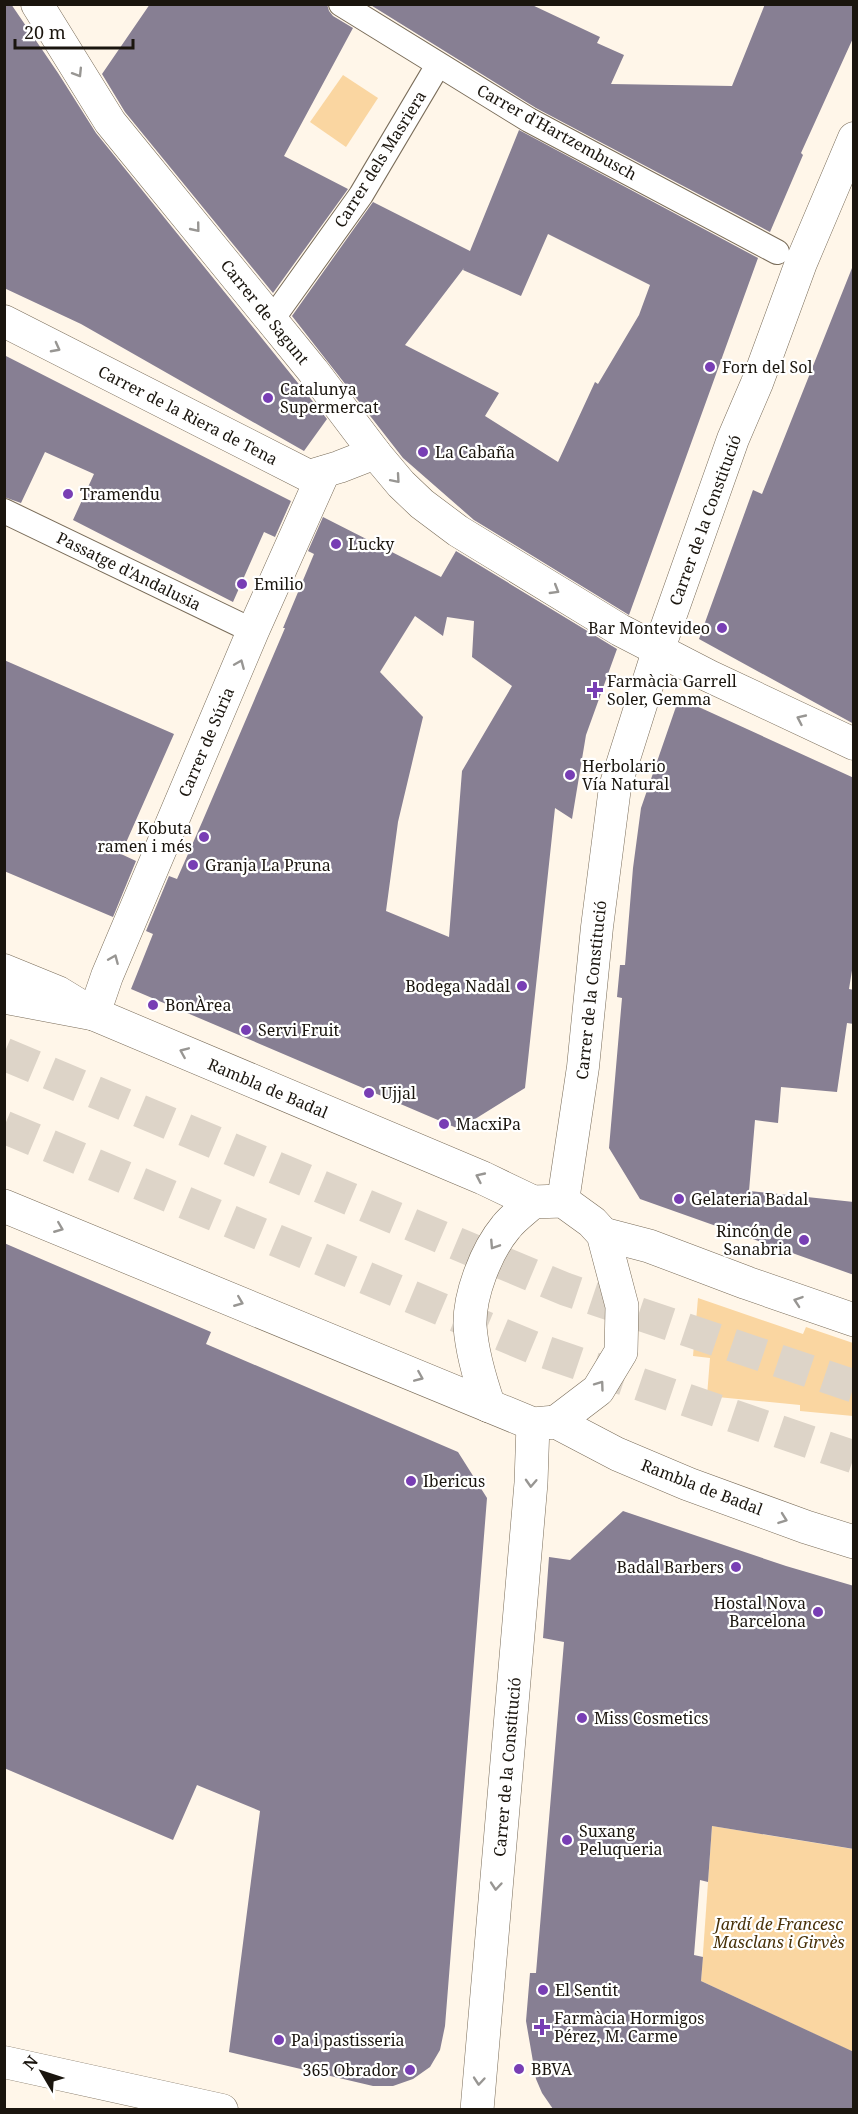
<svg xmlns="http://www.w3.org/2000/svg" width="858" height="2114" font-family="'Noto Serif',serif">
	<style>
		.green { fill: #fad6a1 }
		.building { fill: #877f93; fill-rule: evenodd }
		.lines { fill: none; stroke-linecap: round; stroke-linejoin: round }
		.primary-tunnel { stroke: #ddd4c8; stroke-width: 33; stroke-dasharray: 33 16; stroke-linecap: butt }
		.pedestrian-casing { stroke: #796c59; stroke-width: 26 }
		.minor-casing { stroke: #796c59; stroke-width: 33 }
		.tertiary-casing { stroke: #796c59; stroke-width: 34 }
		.primary-casing { stroke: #796c59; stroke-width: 34 }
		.pedestrian { stroke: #fff; stroke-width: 24 }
		.minor { stroke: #fff; stroke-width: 32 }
		.tertiary { stroke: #fff; stroke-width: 33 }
		.primary { stroke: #fff; stroke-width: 33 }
		.oneway { stroke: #989693 }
		.poi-dot { fill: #783eb4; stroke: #fff; stroke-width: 2 }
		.labels { text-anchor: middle; stroke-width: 4.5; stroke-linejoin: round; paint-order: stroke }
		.street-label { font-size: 16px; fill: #1a150e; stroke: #fff }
		.poi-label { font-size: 16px; fill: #1a150e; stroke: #fff; text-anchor: start }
		.park-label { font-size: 16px; font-style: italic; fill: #483109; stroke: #fff }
	</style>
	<rect width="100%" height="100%" fill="#fff6e9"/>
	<g class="green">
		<path d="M343,75L378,98L346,147L310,122Z"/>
		<path d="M698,1298L803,1334L806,1327L853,1343V1416L800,1411V1405L707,1396L710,1358L693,1356Z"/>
		<path d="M712,1826L853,1849V2052L701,1981Z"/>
	</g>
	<g class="building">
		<path d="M4,4H11L58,73L96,133L327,419L304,451L81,324L4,288Z"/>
		<path d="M150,4H327L329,11L333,16L353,28L284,156L348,189L273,293L125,112L102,74Z"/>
		<path d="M369,4H530L600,37L597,43L624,55L611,84L732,86L765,4H854V36L801,153L803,155L770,232L536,108Z"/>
		<path d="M519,130L758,258L629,615L474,520L403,458L292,316L373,202L470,251ZM548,234L650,285L639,315L598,384L595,382L558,462L485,416L499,393L405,345L464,268L463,270L521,296Z"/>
		<path d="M852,268H854V724L699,639L753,490L762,494Z"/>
		<path d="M4,355L291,501L275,537L264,532L233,602L73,520L94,474L45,452L21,503L4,497Z"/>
		<path d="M323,517L441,577L456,551L617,649L586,735L572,819L555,808L525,1088L459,1129L131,989L153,934L146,931L169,876L177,879L203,820L285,628H283L314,554L308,551ZM415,616L443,636L447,617L474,621L472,657L512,686L462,771L449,937L386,911L398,822L423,717L380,672Z"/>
		<path d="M4,660L174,734L121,854L136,861L113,917L4,871Z"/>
		<path d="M679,698L854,778V958L849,989L854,990V1024L847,1023L837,1092L781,1087L778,1123L755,1120L749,1191L854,1202V1275L640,1199L609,1148L622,998L617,997L620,965H625L633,868L641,808Z"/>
		<path d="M4,1243L211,1332L206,1344L458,1452L487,1498L445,2026L440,2050L430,2067L413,2079L393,2086H373L229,2052L260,1811L197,1785L173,1840L4,1768Z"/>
		<path d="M623,1511L786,1566L854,1586V1849L712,1826L708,1882L700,1880L694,1955L703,1957L701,1981L854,2052V2109H553L542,2093L536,2079L526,2021L530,1973H536L564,1642L543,1638L549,1557L570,1560Z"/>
	</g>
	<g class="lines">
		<g class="primary-tunnel">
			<path d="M4,1054L565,1289L854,1386"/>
			<path d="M4,1127L539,1350L854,1457"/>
		</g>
		<g class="pedestrian-casing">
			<g id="pedestrian">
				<path d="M341,4L529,120L777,252"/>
				<path d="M278,311L361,195L438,65"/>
				<path d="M4,511L253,631"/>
			</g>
		</g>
		<g class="minor-casing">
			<g id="minor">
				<path d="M37,4L110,122L313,371L375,453L401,484L422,504L458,531L620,630L709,676L854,744"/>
				<path d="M4,321L309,476L339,467L375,453"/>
				<path d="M4,970L58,992L94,1014L107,976L253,631L324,472"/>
				<path d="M563,1201L583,1067L597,927L615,787L658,651L733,439L757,383L801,263L854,138"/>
				<path d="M4,2062L222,2110"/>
			</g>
		</g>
		<g class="tertiary-casing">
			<g id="tertiary">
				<path d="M94,1014L483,1178L533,1202L563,1201L592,1222L603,1234L622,1306L621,1352L598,1390L556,1422"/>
				<path d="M4,1206L533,1424L556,1422L617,1454L688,1484L806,1527L854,1542"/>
				<path d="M603,1234L649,1246L747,1283L854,1320"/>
				<path d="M489,1406C480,1380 472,1354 470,1326C469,1295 486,1251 506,1227C513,1218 524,1210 533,1202"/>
				<path d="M477,2110L531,1483L533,1424"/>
			</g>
		</g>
		<g class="primary-casing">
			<path id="primary" d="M4,997L94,1014"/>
		</g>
		<use href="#pedestrian" class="pedestrian"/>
		<use href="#minor" class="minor"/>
		<use href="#tertiary" class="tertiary"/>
		<use href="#primary" class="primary"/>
	</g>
	<defs><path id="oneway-chevron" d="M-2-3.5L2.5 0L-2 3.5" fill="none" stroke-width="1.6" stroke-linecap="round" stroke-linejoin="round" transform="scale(1.5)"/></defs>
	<g class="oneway">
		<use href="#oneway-chevron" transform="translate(78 73) rotate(58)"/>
		<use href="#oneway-chevron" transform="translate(196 228) rotate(51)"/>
		<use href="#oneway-chevron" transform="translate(56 348) rotate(28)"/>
		<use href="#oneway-chevron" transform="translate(396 479) rotate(49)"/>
		<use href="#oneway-chevron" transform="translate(555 590) rotate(31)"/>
		<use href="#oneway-chevron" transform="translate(240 664) rotate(-67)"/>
		<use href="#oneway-chevron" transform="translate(801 719) rotate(-155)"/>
		<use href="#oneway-chevron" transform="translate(114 959) rotate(-67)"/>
		<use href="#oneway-chevron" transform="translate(184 1052) rotate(-157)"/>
		<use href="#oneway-chevron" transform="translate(480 1177) rotate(-155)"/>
		<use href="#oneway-chevron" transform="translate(59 1228) rotate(22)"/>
		<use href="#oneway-chevron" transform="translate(494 1245) rotate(123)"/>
		<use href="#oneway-chevron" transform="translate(798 1301) rotate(-161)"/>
		<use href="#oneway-chevron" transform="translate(239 1302) rotate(22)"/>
		<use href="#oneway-chevron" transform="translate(419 1377) rotate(23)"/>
		<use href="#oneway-chevron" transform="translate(600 1385) rotate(-54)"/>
		<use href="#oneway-chevron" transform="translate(531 1483) rotate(93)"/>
		<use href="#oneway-chevron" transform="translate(783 1519) rotate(20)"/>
		<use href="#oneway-chevron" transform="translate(496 1886) rotate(95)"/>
		<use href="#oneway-chevron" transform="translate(479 2081) rotate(95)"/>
	</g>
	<g class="poi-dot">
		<circle cx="710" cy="367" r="6"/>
		<circle cx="268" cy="398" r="6"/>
		<circle cx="423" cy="452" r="6"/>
		<circle cx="68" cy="494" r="6"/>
		<circle cx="336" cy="544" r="6"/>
		<circle cx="242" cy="584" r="6"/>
		<circle cx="722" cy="628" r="6"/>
		<path d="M592 681h6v6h6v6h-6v6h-6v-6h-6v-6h6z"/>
		<circle cx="570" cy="775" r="6"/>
		<circle cx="204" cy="837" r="6"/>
		<circle cx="193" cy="865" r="6"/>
		<circle cx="522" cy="986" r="6"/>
		<circle cx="153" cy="1005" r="6"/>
		<circle cx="246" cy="1030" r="6"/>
		<circle cx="369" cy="1093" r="6"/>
		<circle cx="444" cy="1124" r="6"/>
		<circle cx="679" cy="1199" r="6"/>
		<circle cx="804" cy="1240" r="6"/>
		<circle cx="411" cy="1481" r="6"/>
		<circle cx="736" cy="1567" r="6"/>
		<circle cx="818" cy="1612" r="6"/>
		<circle cx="582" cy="1718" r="6"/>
		<circle cx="567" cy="1840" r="6"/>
		<circle cx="543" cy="1990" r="6"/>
		<path d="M539 2018h6v6h6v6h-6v6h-6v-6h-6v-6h6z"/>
		<circle cx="279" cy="2040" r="6"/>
		<circle cx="519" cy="2069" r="6"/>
		<circle cx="410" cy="2070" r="6"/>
	</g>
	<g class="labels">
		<g class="street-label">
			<text transform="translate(557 132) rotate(29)" y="6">Carrer d'Hartzembusch</text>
			<text transform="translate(380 159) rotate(-58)" y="6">Carrer dels Masriera</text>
			<text transform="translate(265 312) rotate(51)" y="6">Carrer de Sagunt</text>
			<text transform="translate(188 415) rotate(27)" y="6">Carrer de la Riera de Tena</text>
			<text transform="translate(705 520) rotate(-70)" y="6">Carrer de la Constitució</text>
			<text transform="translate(129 571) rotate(26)" y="6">Passatge d'Andalusia</text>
			<text transform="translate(206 742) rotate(-67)" y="6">Carrer de Súria</text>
			<text transform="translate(591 990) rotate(-84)" y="6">Carrer de la Constitució</text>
			<text transform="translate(268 1088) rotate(23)" y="6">Rambla de Badal</text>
			<text transform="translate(702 1487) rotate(21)" y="6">Rambla de Badal</text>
			<text transform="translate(507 1767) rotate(-85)" y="6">Carrer de la Constitució</text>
		</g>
		<g class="poi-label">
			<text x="722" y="373">Forn del Sol</text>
			<text x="280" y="395">Catalunya<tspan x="280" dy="18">Supermercat</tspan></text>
			<text x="435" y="458">La Cabaña</text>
			<text x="80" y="500">Tramendu</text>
			<text x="348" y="550">Lucky</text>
			<text x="254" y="590">Emilio</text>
			<text x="710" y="634" text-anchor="end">Bar Montevideo</text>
			<text x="607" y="687">Farmàcia Garrell<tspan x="607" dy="18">Soler, Gemma</tspan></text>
			<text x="582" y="772">Herbolario<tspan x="582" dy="18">Vía Natural</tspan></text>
			<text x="192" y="834" text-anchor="end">Kobuta<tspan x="192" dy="18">ramen i més</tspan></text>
			<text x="205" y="871">Granja La Pruna</text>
			<text x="510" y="992" text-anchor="end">Bodega Nadal</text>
			<text x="165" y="1011">BonÀrea</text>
			<text x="258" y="1036">Servi Fruit</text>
			<text x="381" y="1099">Ujjal</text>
			<text x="456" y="1130">MacxiPa</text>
			<text x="691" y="1205">Gelateria Badal</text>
			<text x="792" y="1237" text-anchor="end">Rincón de<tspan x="792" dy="18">Sanabria</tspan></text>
			<text x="423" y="1487">Ibericus</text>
			<text x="724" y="1573" text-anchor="end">Badal Barbers</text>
			<text x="806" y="1609" text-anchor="end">Hostal Nova<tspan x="806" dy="18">Barcelona</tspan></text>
			<text x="594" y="1724">Miss Cosmetics</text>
			<text x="579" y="1837">Suxang<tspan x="579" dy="18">Peluqueria</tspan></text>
			<text x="555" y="1996">El Sentit</text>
			<text x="554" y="2024">Farmàcia Hormigos<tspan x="554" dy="18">Pérez, M. Carme</tspan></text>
			<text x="291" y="2046">Pa i pastisseria</text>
			<text x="531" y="2075">BBVA</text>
			<text x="398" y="2076" text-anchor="end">365 Obrador</text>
		</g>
		<g class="park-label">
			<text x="779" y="1930">Jardí de Francesc<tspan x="779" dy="18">Masclans i Girvès</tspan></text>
		</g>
	</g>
	<rect width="858" height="2114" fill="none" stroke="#1a150e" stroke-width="12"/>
	<g transform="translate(42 2072) rotate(309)" stroke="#ffffff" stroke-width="4.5" paint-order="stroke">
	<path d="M0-4.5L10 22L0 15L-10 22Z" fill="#1a150e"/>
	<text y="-9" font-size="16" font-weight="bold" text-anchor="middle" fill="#1a150e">N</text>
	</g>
	<path d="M15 39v9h118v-9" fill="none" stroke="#1a150e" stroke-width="3"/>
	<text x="24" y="39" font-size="18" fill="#1a150e" stroke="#ffffff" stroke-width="4.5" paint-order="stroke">20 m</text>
</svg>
